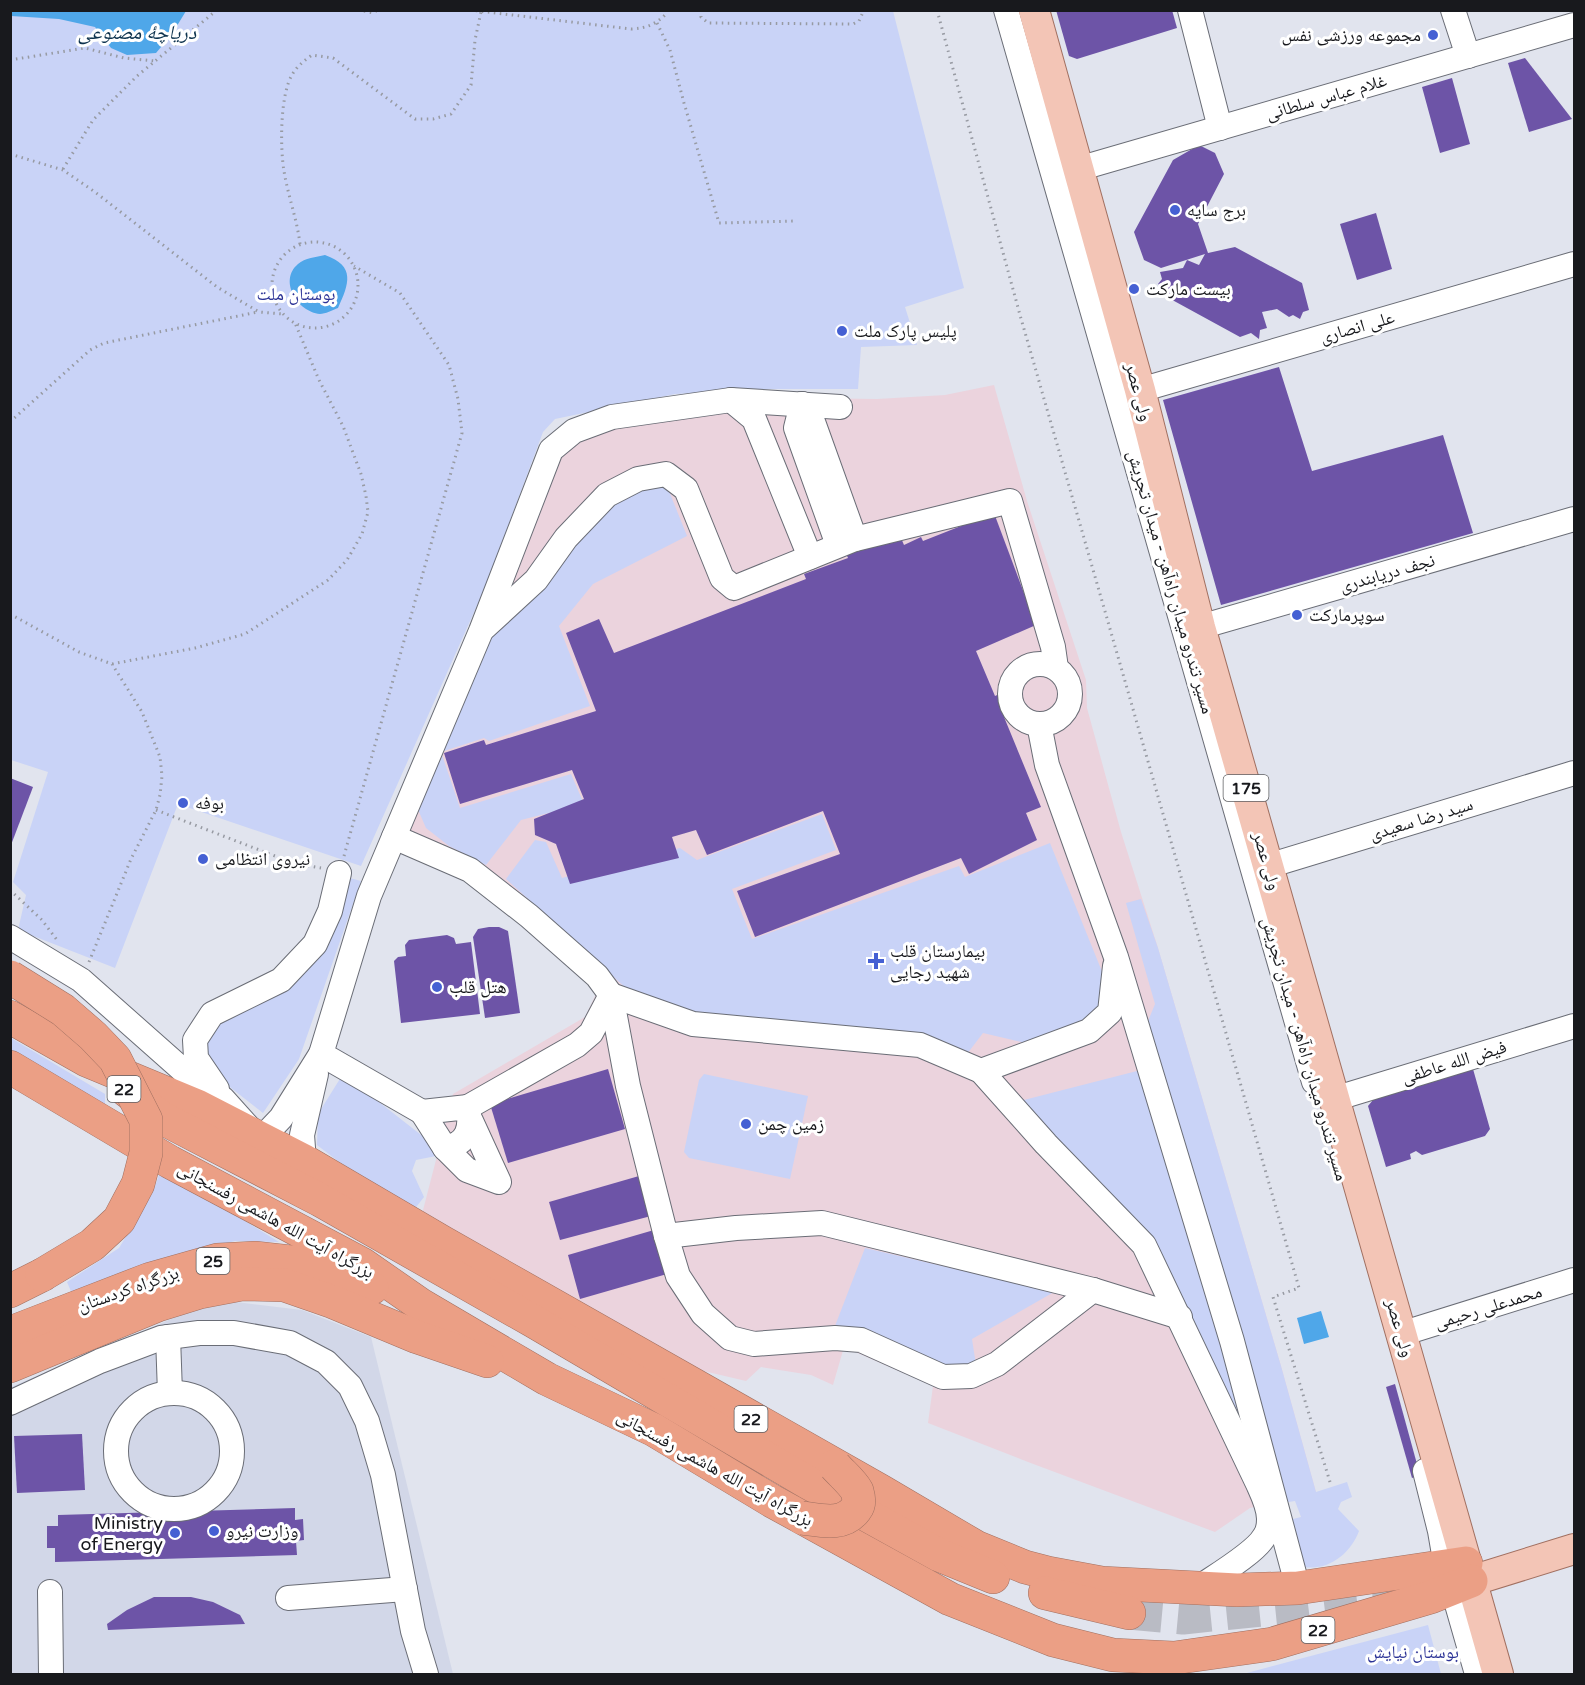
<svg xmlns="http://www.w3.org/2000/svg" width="1585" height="1685" font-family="'Varela Round','Noto Naskh Arabic',sans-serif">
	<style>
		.built { fill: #d2d7e8 }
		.medical { fill: #ebd3dd }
		.green { fill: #c9d3f7 }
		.water { fill: #4fa7e9 }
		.building { fill: #6d54a7 }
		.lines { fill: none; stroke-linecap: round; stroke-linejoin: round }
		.highway-tunnel { stroke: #b9bbc4; stroke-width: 33; stroke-dasharray: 33 16; stroke-linecap: butt }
		.minor-casing { stroke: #6a6d76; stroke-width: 26 }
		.major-casing { stroke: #a17061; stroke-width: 32 }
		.highway-casing { stroke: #a17061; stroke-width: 34 }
		.path { stroke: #979aa2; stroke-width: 3; stroke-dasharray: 1.5 4.5; stroke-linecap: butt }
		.minor { stroke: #fff; stroke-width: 24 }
		.major { stroke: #f3c5b6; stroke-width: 30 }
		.highway { stroke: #eb9f85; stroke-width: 33 }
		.highway-bridge-casing { stroke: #a17061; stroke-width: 34; stroke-linecap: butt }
		.highway-bridge { stroke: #eb9f85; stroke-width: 33 }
		.poi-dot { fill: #4560d3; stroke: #fff; stroke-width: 2 }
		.labels { text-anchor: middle; stroke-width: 6; stroke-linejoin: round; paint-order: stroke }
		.shield { fill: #fff; stroke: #5d5e61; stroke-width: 1.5 }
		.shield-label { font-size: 16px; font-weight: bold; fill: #18191d }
		.poi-label { font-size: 18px; fill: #18191d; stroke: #fff; text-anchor: start }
		.street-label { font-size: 18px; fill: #18191d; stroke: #fff }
		.park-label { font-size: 18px; fill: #2c3396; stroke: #fff }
		.water-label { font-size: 20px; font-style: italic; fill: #0e334e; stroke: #fff }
	</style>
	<rect width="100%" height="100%" fill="#e1e4ee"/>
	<path class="built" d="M236,1302L302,1310L371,1337L453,1674H11V1387L190,1311Z"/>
	<path class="medical" d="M994,385L1027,501L1086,680L1087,708L1121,832L1158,948L1281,1366L1316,1492L1250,1508L1215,1532L1028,1462L928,1423L933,1386L844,1347L833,1385L811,1375L761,1367L746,1381L695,1369L421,1218L453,1094L585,1017L605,975L486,868L388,828L549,442L733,397L877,399L945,395Z"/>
	<g class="green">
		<path d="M11,11H893L964,288L905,307L917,345L861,347L858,389H769L675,394L555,419L543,432L487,583L361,866L178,804L115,968L18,930L26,895L13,882L48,772L11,760Z"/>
		<path d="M661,481L669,491L687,536L593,584L559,626L590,706L489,741L484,738L441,752L460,808L571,774L584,804L521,820L486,865L449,846L426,828L413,798L490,635L599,513L635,486Z"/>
		<path d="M822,814L836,850L732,889L752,939L959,866L965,877L1050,843L1103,974V1006L1075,1026L1030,1044L983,1033L967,1054L708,1017L629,991L506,879L535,840L546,842L562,878L680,848L697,860Z"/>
		<path d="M342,876L361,881L299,1059L263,1113L208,1070L202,1038L217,1016L277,991Z"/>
		<path d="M1141,899L1158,948L1281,1366L1316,1492L1347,1482L1352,1497L1341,1502L1338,1509L1359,1531C1351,1553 1329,1571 1304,1567L1285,1521L1301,1517L1295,1501L1282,1503L1146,1026L1155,1004L1126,903Z"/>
		<path d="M11,1038L105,1094V1105L11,1051Z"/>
		<path d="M1137,1071L1143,1075L1247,1423L1241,1428L1156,1251L1020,1101Z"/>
		<path d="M343,1074L434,1145L436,1156L416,1160L412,1171L424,1197L413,1211L373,1188L317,1145L318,1114Z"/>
		<path d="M704,1074L808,1096L790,1179L689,1158L684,1152L699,1080Z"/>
		<path d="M161,1169L279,1242L235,1241L158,1262L73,1296L67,1282L119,1248L153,1192Z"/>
		<path d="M865,1248L1054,1292L972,1339L976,1365L937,1368L835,1326Z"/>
		<path d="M1428,1625L1441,1674H1243Z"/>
	</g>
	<g class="water">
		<path d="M11,10H186V11L172,34L156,53L127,55L111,48L95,27L59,19L11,16Z"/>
		<path d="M325,255C356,266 349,284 338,308C333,310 325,314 320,314C298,312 278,281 298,264C305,258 316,257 325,255Z"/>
		<path d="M1321,1311L1329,1337L1304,1344L1297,1318Z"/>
	</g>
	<g class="building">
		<path d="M1056,10H1172L1177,28L1077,59L1069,56Z"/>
		<path d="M1525,58L1572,119L1529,132L1508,63Z"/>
		<path d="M1452,78L1470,144L1440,153L1422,87Z"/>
		<path d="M1199,145L1215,153L1224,174L1198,224L1208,253L1235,247L1302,283L1309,310L1303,312L1300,319L1293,315L1289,317L1277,309L1262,312L1267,328L1260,330L1259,339L1251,333L1240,337L1165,296L1166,290L1158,284L1162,279L1160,272L1183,268L1187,260L1199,265L1205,254L1161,268L1144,260L1134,232L1173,160Z"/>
		<path d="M1376,213L1392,269L1357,280L1340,224Z"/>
		<path d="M1279,367L1312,471L1443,435L1473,533L1221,605L1163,400Z"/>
		<path d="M994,513L1036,625L976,651L995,696L1004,692L1012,711L1004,717L1041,807L1026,813L1037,840L969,874L961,858L755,937L737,891L840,854L823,811L707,855L696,830L672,837L679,858L570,884L556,844L535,835L534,819L584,799L572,770L460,804L444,753L484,740L486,745L596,711L566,633L599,619L614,653L806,579L804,574L848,558L844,549L880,535L884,545L901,538L904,545L921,537L923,541Z"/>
		<path d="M10,778L33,787L11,845H10Z"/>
		<path d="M489,927H499L508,931L520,1013L485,1018L473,937L478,929Z"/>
		<path d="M447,935L454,938L456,944L471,942L480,1014L401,1023L394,961L398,957L406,956L405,945L409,940Z"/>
		<path d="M608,1069L625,1129L508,1163L490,1104Z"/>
		<path d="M1473,1069L1490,1129L1485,1136L1422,1155L1416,1151L1410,1154L1411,1159L1386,1167L1368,1106L1373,1100Z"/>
		<path d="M639,1176L651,1216L560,1240L549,1202Z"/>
		<path d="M654,1230L667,1274L580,1299L568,1255Z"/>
		<path d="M1395,1384L1420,1475L1412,1478L1386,1387Z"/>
		<path d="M82,1434L85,1490L17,1493L14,1436Z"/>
		<path d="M295,1508V1520L303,1519L304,1540L296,1541L297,1555L55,1562V1548H47V1526H58V1515Z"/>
		<path d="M154,1597H191L213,1602L240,1615L245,1624L108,1630L107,1624L127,1610Z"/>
	</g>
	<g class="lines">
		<path class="highway-tunnel" d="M1129,1613L1183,1618L1291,1607L1386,1595L1418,1586"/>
		<g class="minor-casing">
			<g id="minor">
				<path d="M1006,10L1314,1082"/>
				<path d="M1190,10L1220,128"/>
				<path d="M1453,10L1468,56"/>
				<path d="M1078,169L1574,25"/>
				<path d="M1140,390L1574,264"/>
				<path d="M731,400L754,419L810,557"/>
				<path d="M802,404L796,428L838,545"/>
				<path d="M802,404L813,422L855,539"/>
				<path d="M485,627L536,580L566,538L607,495L638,479L666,474L686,489L722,578L734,588L855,539L1010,501L1053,647L1056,668"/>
				<path d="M1200,627L1574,519"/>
				<circle cx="1040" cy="694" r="30"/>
				<path d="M1039,724L1047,765L1116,957L1232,1341L1298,1588"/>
				<path d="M394,837L470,870L529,916L597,976L611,995L628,1086L666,1236L736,1228L822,1223L1093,1290L1180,1317"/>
				<path d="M1268,866L1574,773"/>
				<path d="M10,937L81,980L186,1073L223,1099L260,1140L281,1118L321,1054"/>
				<path d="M981,1071L1089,1031L1110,1012L1115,966"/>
				<path d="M217,1089L196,1058L195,1040L212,1014L281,980L315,944L330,911L339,873"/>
				<path d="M1334,1099L1574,1026"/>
				<path d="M468,1107L577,1045L591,1033L611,995L693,1024L920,1045L981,1071L1046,1144L1144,1245L1258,1484C1263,1495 1269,1507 1269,1519C1269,1525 1268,1532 1264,1537C1255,1553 1214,1577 1198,1588"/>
				<path d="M468,1107C472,1127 468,1144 445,1148L422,1112Z"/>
				<path d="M422,1112L321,1054L369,896L481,631L551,450L574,431L612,417L731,400L840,407"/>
				<path d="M445,1148L467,1170L499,1182L471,1121"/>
				<path d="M304,1161L302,1135L316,1074"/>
				<path d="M666,1236L678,1276L703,1314L730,1338L754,1344L835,1338L861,1340L943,1377L971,1376L997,1364L1093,1290"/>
				<path d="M1401,1334L1574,1280"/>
				<path d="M168,1337L170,1393"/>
				<circle cx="174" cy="1451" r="58"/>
				<path d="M10,1403L100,1361L161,1338L199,1333H234L290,1343L326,1362L350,1386L367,1421L383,1475L413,1631L426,1674"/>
				<path d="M1425,1471L1440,1531L1446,1566L1477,1674"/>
				<path d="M50,1592L51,1674"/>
				<path d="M288,1598L405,1589"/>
			</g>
		</g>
		<g class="major-casing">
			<g id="major">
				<path d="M1034,10L1140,390L1200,627L1498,1674"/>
				<path d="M1471,1581L1574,1549"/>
			</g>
		</g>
		<g class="highway-casing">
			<g id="highway">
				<path d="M10,1017L86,1060L197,1106L304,1161L442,1242L881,1491L976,1547L1025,1567L1048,1573L1102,1583L1237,1590L1298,1588L1466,1563"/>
				<path d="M10,1067L170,1162L362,1264L421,1305L547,1379L654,1430L772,1501L950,1599L1053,1640L1113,1655L1174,1658L1272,1644L1431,1597L1471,1581"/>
				<path d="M126,1090L162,1118L320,1200L533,1321L807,1482L939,1555L993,1577"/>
				<path d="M10,1291L42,1275"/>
				<path d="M10,1333L150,1279L217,1260L255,1258L300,1263L372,1288"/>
				<path d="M10,1366L158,1305L200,1292L242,1284L284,1285L333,1302L417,1337L487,1361"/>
				<path d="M1045,1593L1129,1613"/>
			</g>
		</g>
		<g class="path">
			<path d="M358,10L374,13L377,10"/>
			<path d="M470,10L631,29C646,28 655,25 666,14L665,10"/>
			<path d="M701,10V17L708,23L853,24L859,21L864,10"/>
			<path d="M937,10L1020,315L1299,1288L1273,1297L1330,1482"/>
			<path d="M657,23L670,50L684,103L719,223L796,221"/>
			<path d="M10,60L85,48L124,58L155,61"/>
			<path d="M10,154L63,170L95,192L217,287L259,312L283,314"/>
			<path d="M63,169L93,120L137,76L217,10"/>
			<circle cx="315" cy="285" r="43"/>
			<path d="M300,244C297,219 288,196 284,171C280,148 280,95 292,75C297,66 304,61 312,55L333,58L415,119H433L451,114L471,85L475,40L481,12"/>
			<path d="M10,422L90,350L104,343L258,312"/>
			<path d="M10,614L79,652L112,664L195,648L245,634L328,580L347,560L362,534L368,512L366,496L361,474L343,426L319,380L295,323"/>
			<path d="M156,810L293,863L321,868"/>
			<path d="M344,856L462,433L458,399L449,365L400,293L354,266"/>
			<path d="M10,890L42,920L57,940"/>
			<path d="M89,962L131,859L156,810L160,795L162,776L160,757L142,712L112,664"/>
		</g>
		<use href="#minor" class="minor"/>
		<use href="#major" class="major"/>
		<use href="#highway" class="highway"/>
		<g class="highway-bridge-casing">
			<g id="highway-bridge">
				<path d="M10,977L63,1010L93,1036L115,1059L146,1120V1153L138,1184L119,1220L92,1245L42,1275"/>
				<path d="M802,1518C820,1520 843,1527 856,1509C860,1504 859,1498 857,1491C852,1482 842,1474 835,1466"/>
			</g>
		</g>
		<use href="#highway-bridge" class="highway-bridge"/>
	</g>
	<g class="poi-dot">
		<circle cx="1433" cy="35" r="6"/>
		<circle cx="1175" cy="210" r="6"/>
		<circle cx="1134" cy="289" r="6"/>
		<circle cx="842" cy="331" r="6"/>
		<circle cx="1297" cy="615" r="6"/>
		<circle cx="183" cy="803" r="6"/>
		<circle cx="203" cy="859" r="6"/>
		<path d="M873 952h6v6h6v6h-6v6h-6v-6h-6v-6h6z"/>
		<circle cx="437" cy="987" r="6"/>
		<circle cx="746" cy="1124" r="6"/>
		<circle cx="214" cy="1531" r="6"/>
		<circle cx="175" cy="1533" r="6"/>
	</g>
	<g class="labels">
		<g class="shield">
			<rect x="1223.5" y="775" width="45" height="26" rx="4.5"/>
			<rect x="107.5" y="1076" width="33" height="26" rx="4.5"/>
			<rect x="196.5" y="1248" width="33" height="26" rx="4.5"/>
			<rect x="734.5" y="1406" width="33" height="26" rx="4.5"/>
			<rect x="1301.5" y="1617" width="33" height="26" rx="4.5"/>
		</g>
		<g class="shield-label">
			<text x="1246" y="794">175</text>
			<text x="124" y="1095">22</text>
			<text x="213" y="1267">25</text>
			<text x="751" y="1425">22</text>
			<text x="1318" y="1636">22</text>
		</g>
		<g class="poi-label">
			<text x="1421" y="41" text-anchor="end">مجموعه ورزشی نفس</text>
			<text x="1187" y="216">برج سایه</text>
			<text x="1146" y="295">بیست مارکت</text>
			<text x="854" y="337">پلیس پارک ملت</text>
			<text x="1309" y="621">سوپرمارکت</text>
			<text x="195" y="809">بوفه</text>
			<text x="215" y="865">نیروی انتظامی</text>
			<text x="890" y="957">بیمارستان قلب<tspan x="890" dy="21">شهید رجایی</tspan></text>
			<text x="449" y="993">هتل قلب</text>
			<text x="758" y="1130">زمین چمن</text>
			<text x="163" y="1529" text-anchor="end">Ministry<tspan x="163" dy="21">of Energy</tspan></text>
			<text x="226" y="1537">وزارت نیرو</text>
		</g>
		<g class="street-label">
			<text transform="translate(1326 97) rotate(-16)" y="6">غلام عباس سلطانی</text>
			<text transform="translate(1357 327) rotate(-16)" y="6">علی انصاری</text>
			<text transform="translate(1139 392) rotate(75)" y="6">ولی عصر</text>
			<text transform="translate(1387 573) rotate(-16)" y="6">نجف دریابندری</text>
			<text transform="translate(1171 582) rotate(74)" y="6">مسیر تندرو میدان راه‌آهن - میدان تجریش</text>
			<text transform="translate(1421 819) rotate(-17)" y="6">سید رضا سعیدی</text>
			<text transform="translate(1267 861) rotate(74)" y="6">ولی عصر</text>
			<text transform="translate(1305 1049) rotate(74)" y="6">مسیر تندرو میدان راه‌آهن - میدان تجریش</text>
			<text transform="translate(1454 1062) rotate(-17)" y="6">فیض الله عاطفی</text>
			<text transform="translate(276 1220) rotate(29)" y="6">بزرگراه آیت الله هاشمی رفسنجانی</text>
			<text transform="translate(128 1289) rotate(-19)" y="6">بزرگراه کردستان</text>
			<text transform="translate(1488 1307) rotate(-17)" y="6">محمدعلی رحیمی</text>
			<text transform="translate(1400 1328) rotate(74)" y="6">ولی عصر</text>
			<text transform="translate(715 1468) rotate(29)" y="6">بزرگراه آیت الله هاشمی رفسنجانی</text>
		</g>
		<g class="park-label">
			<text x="296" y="300">بوستان ملت</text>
			<text x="1413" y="1658">بوستان نیایش</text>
		</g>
		<g class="water-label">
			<text x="137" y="39">دریاچهٔ مصنوعی</text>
		</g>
	</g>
	<rect width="1585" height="1685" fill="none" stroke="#18191d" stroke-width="24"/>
</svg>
